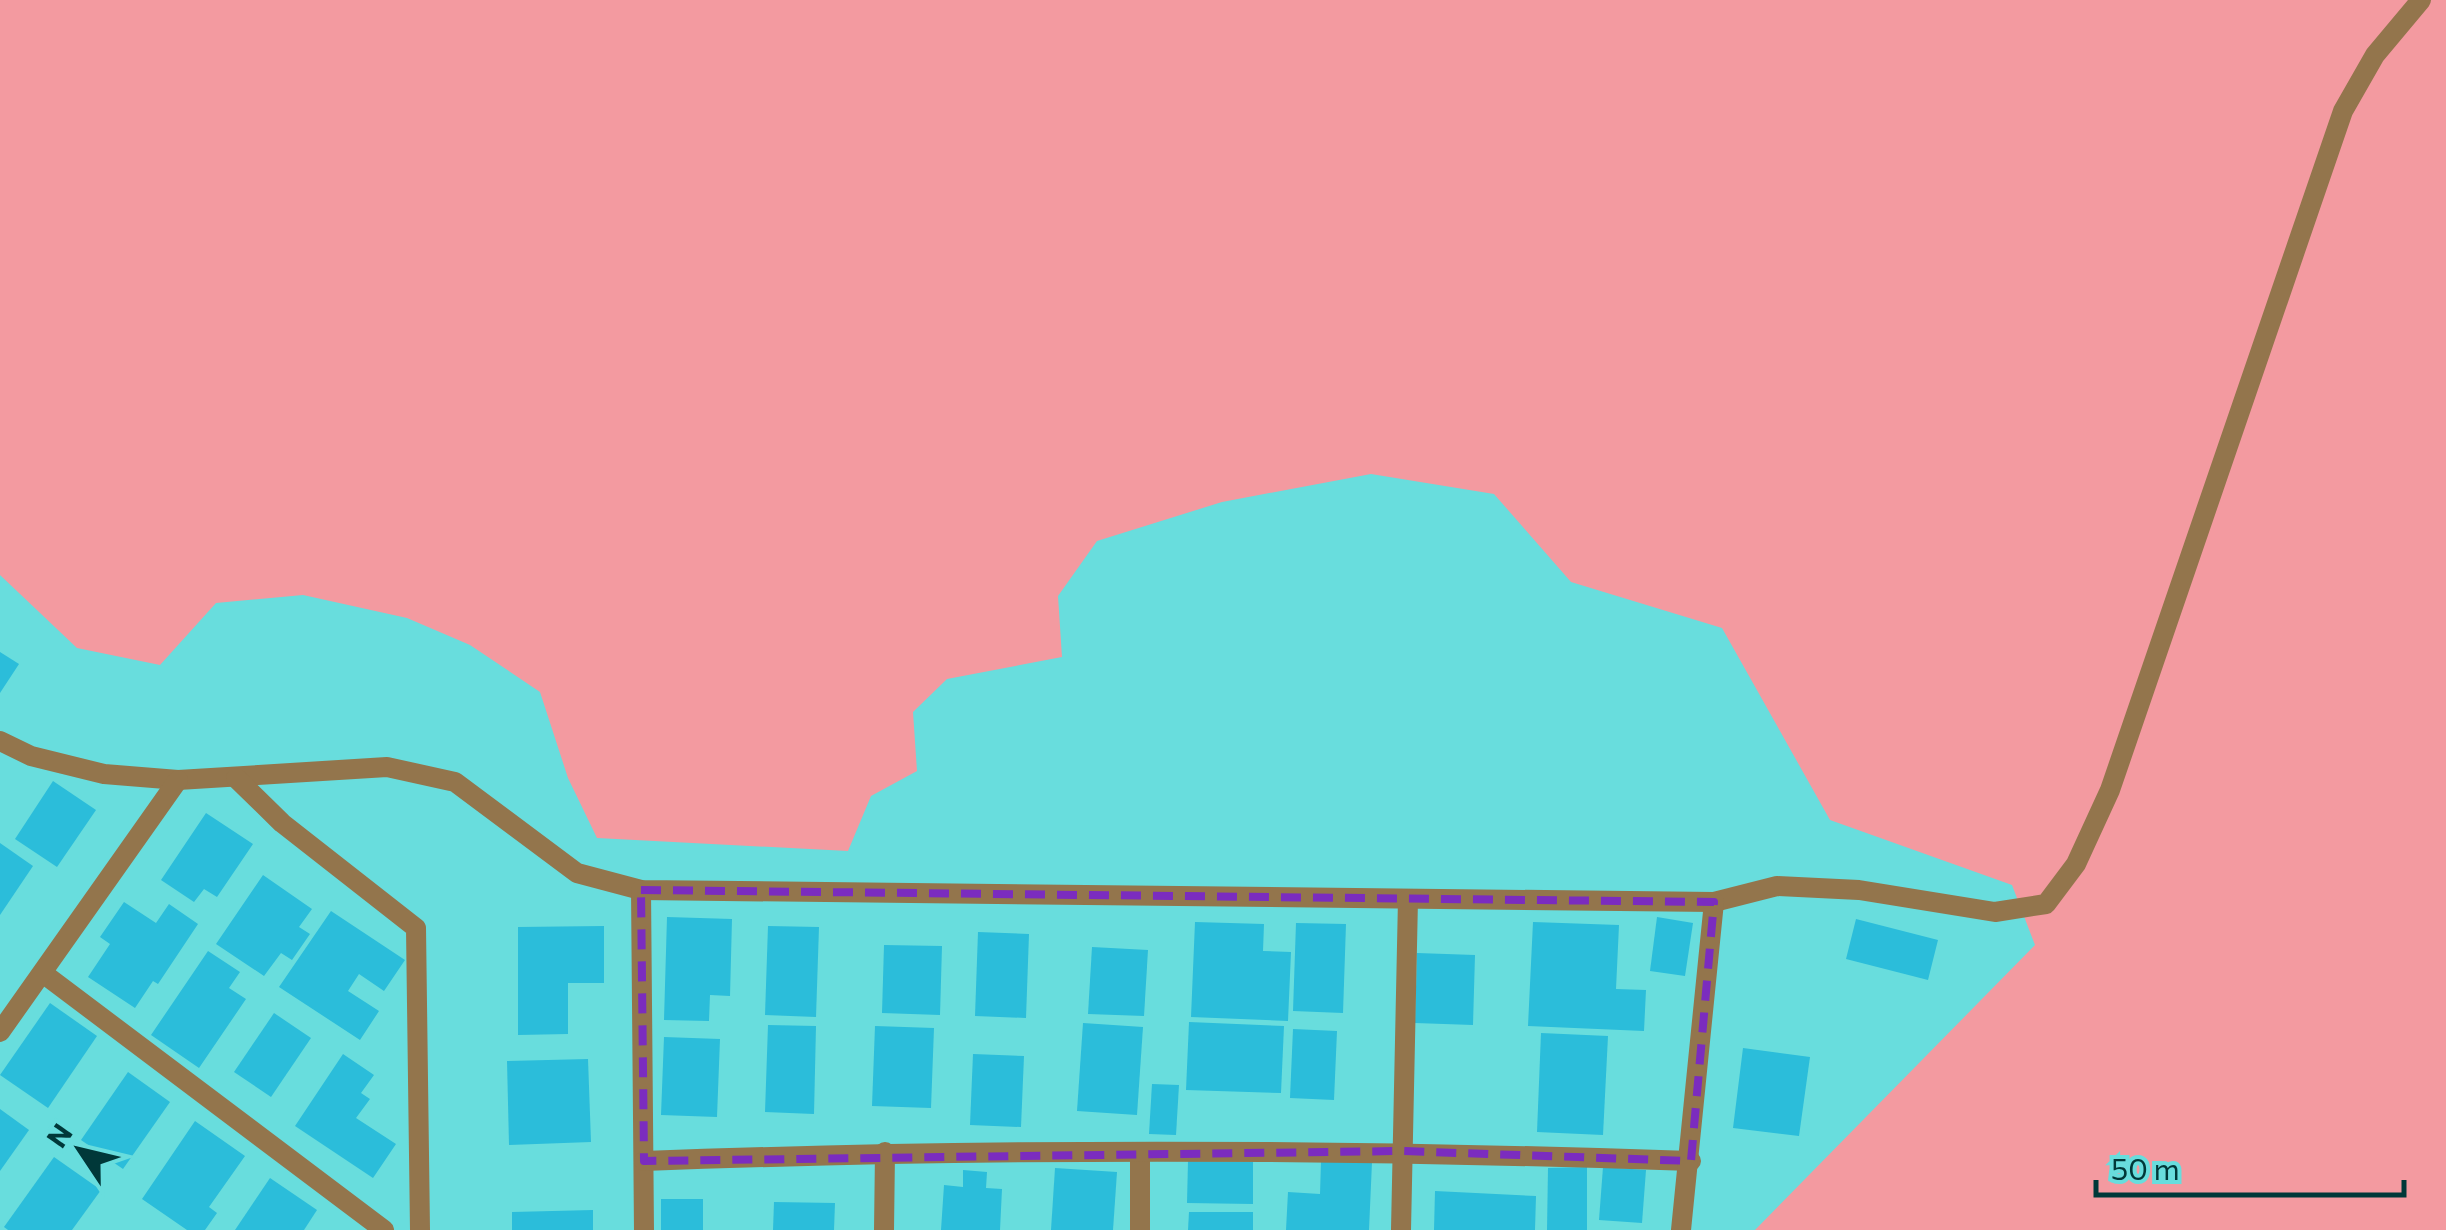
<svg xmlns="http://www.w3.org/2000/svg" width="2446" height="1230" font-family="Commissioner,sans-serif">
	<style>
		.green { fill: #f39aa0 }
		.building { fill: #2bbdda }
		.lines { fill: none; stroke-linecap: round; stroke-linejoin: round }
		.street { stroke: #93754c; stroke-width: 20 }
		.marked { fill: none; stroke: #7b2cbf; stroke-width: 8; stroke-dasharray: 20 12; stroke-linejoin: round }
	</style>
	<rect width="100%" height="100%" fill="#68dddd"/>
	<path class="green" d="M0,0H2446V1230H1755L2035,945L2012,885L1830,820L1722,628L1571,582L1494,494L1371,474L1222,502L1097,541L1058,596L1062,657L947,679L913,712L917,771L871,796L848,851L597,838L568,778L540,692L470,645L407,618L303,595L216,603L160,665L77,648L0,575Z"/>
	<g class="building">
		<path d="M0,652L19,664L0,693Z"/>
		<path d="M53,781L96,810L57,867L15,839Z"/>
		<path d="M206,813L253,844L217,897L204,889L194,902L161,880Z"/>
		<path d="M0,843L33,866L0,915Z"/>
		<path d="M263,875L312,909L299,927L310,934L292,960L281,953L264,976L216,944Z"/>
		<path d="M124,902L156,923L169,904L198,924L158,984L153,981L135,1008L88,977L110,944L100,937Z"/>
		<path d="M331,911L405,960L384,991L359,974L348,991L379,1011L360,1040L279,987Z"/>
		<path d="M667,917L732,919L730,996L710,995L709,1021L664,1020Z"/>
		<path d="M1657,917L1693,923L1685,976L1650,971Z"/>
		<path d="M1856,919L1938,940L1928,980L1846,959Z"/>
		<path d="M1195,922L1264,924L1263,951L1291,952L1288,1021L1191,1017Z"/>
		<path d="M1533,922L1619,925L1616,989L1646,990L1644,1031L1528,1026Z"/>
		<path d="M1296,923L1346,924L1343,1013L1293,1011Z"/>
		<path d="M604,926V983H568V1034L518,1035V927Z"/>
		<path d="M768,926L819,927L816,1017L765,1015Z"/>
		<path d="M978,932L1029,934L1026,1018L975,1016Z"/>
		<path d="M884,945L942,946L940,1015L882,1013Z"/>
		<path d="M1092,947L1148,950L1144,1016L1088,1014Z"/>
		<path d="M208,951L240,972L229,988L246,999L199,1068L151,1035Z"/>
		<path d="M1417,953L1475,955L1473,1025L1415,1023Z"/>
		<path d="M50,1003L97,1036L48,1108L0,1075Z"/>
		<path d="M274,1013L311,1038L271,1097L234,1072Z"/>
		<path d="M1189,1022L1284,1026L1281,1093L1186,1090Z"/>
		<path d="M1083,1023L1143,1027L1137,1115L1077,1111Z"/>
		<path d="M768,1025L816,1026L814,1114L765,1112Z"/>
		<path d="M875,1026L934,1028L931,1108L872,1106Z"/>
		<path d="M1293,1029L1337,1031L1334,1100L1290,1098Z"/>
		<path d="M1541,1033L1608,1036L1603,1135L1537,1132Z"/>
		<path d="M664,1037L720,1039L717,1117L661,1115Z"/>
		<path d="M1743,1048L1810,1057L1799,1136L1733,1128Z"/>
		<path d="M343,1054L374,1075L361,1093L370,1099L356,1118L396,1144L373,1178L295,1126Z"/>
		<path d="M973,1054L1024,1056L1021,1127L970,1125Z"/>
		<path d="M588,1059L591,1142L509,1145L507,1061Z"/>
		<path d="M128,1072L170,1102L123,1169L81,1140Z"/>
		<path d="M1152,1084L1179,1085L1176,1135L1149,1134Z"/>
		<path d="M0,1109L29,1130L0,1171Z"/>
		<path d="M195,1121L245,1156L209,1207L217,1213L205,1230H187L142,1199Z"/>
		<path d="M54,1157L101,1190L72,1230H8L4,1227Z"/>
		<path d="M1188,1161L1253,1162V1204L1187,1203Z"/>
		<path d="M1321,1161L1372,1162L1369,1230H1286L1288,1192L1320,1194Z"/>
		<path d="M1587,1167V1230H1547L1548,1168Z"/>
		<path d="M1603,1167L1646,1170L1642,1223L1599,1220Z"/>
		<path d="M1055,1168L1117,1172L1113,1230H1051Z"/>
		<path d="M963,1170L987,1172L986,1188L1002,1189L1000,1230H941L944,1185L963,1187Z"/>
		<path d="M270,1178L317,1210L304,1230H235Z"/>
		<path d="M1435,1191L1536,1196L1535,1230H1434Z"/>
		<rect x="661" y="1199" width="42" height="31"/>
		<path d="M774,1202L835,1203L834,1230H773Z"/>
		<path d="M593,1210V1230H512V1212Z"/>
		<path d="M1189,1212H1253V1230H1188Z"/>
	</g>
	<g class="lines">
		<g class="street">
			<path d="M0,741L31,756L104,774L178,780L387,767L455,782L577,873L641,890L1714,902L1777,886L1859,890L1995,912L2046,904L2076,864L2110,790L2343,111L2375,55L2421,0"/>
			<path d="M236,778L282,823L416,928L420,1230"/>
			<path d="M641,890L644,1230"/>
			<path d="M44,974L384,1230"/>
			<path d="M0,1032L178,780"/>
			<path d="M1140,1153V1230"/>
			<path d="M644,1161C993,1148 1342,1149 1691,1161"/>
			<path d="M884,1230L885,1152"/>
			<path d="M1401,1230L1408,899"/>
			<path d="M1681,1230L1714,902"/>
		</g>
	</g>
	<path class="marked" d="M641,890L1714,902L1691,1161L1401,1151L644,1161Z"/>
	<g transform="translate(80 1150) rotate(305)" stroke="#68dddd" stroke-width="8" paint-order="stroke">
	<path d="M0-8L18 38L0 25L-18 38Z" fill="#003839"/>
	<text y="-15" font-size="28" font-weight="bold" text-anchor="middle" fill="#003839">N</text>
	</g>
	<path d="M2096 1180v15h308v-15" fill="none" stroke="#003839" stroke-width="5"/>
	<text x="2111" y="1180" font-size="30" fill="#003839" stroke="#68dddd" stroke-width="8" paint-order="stroke">50 m</text>
</svg>
